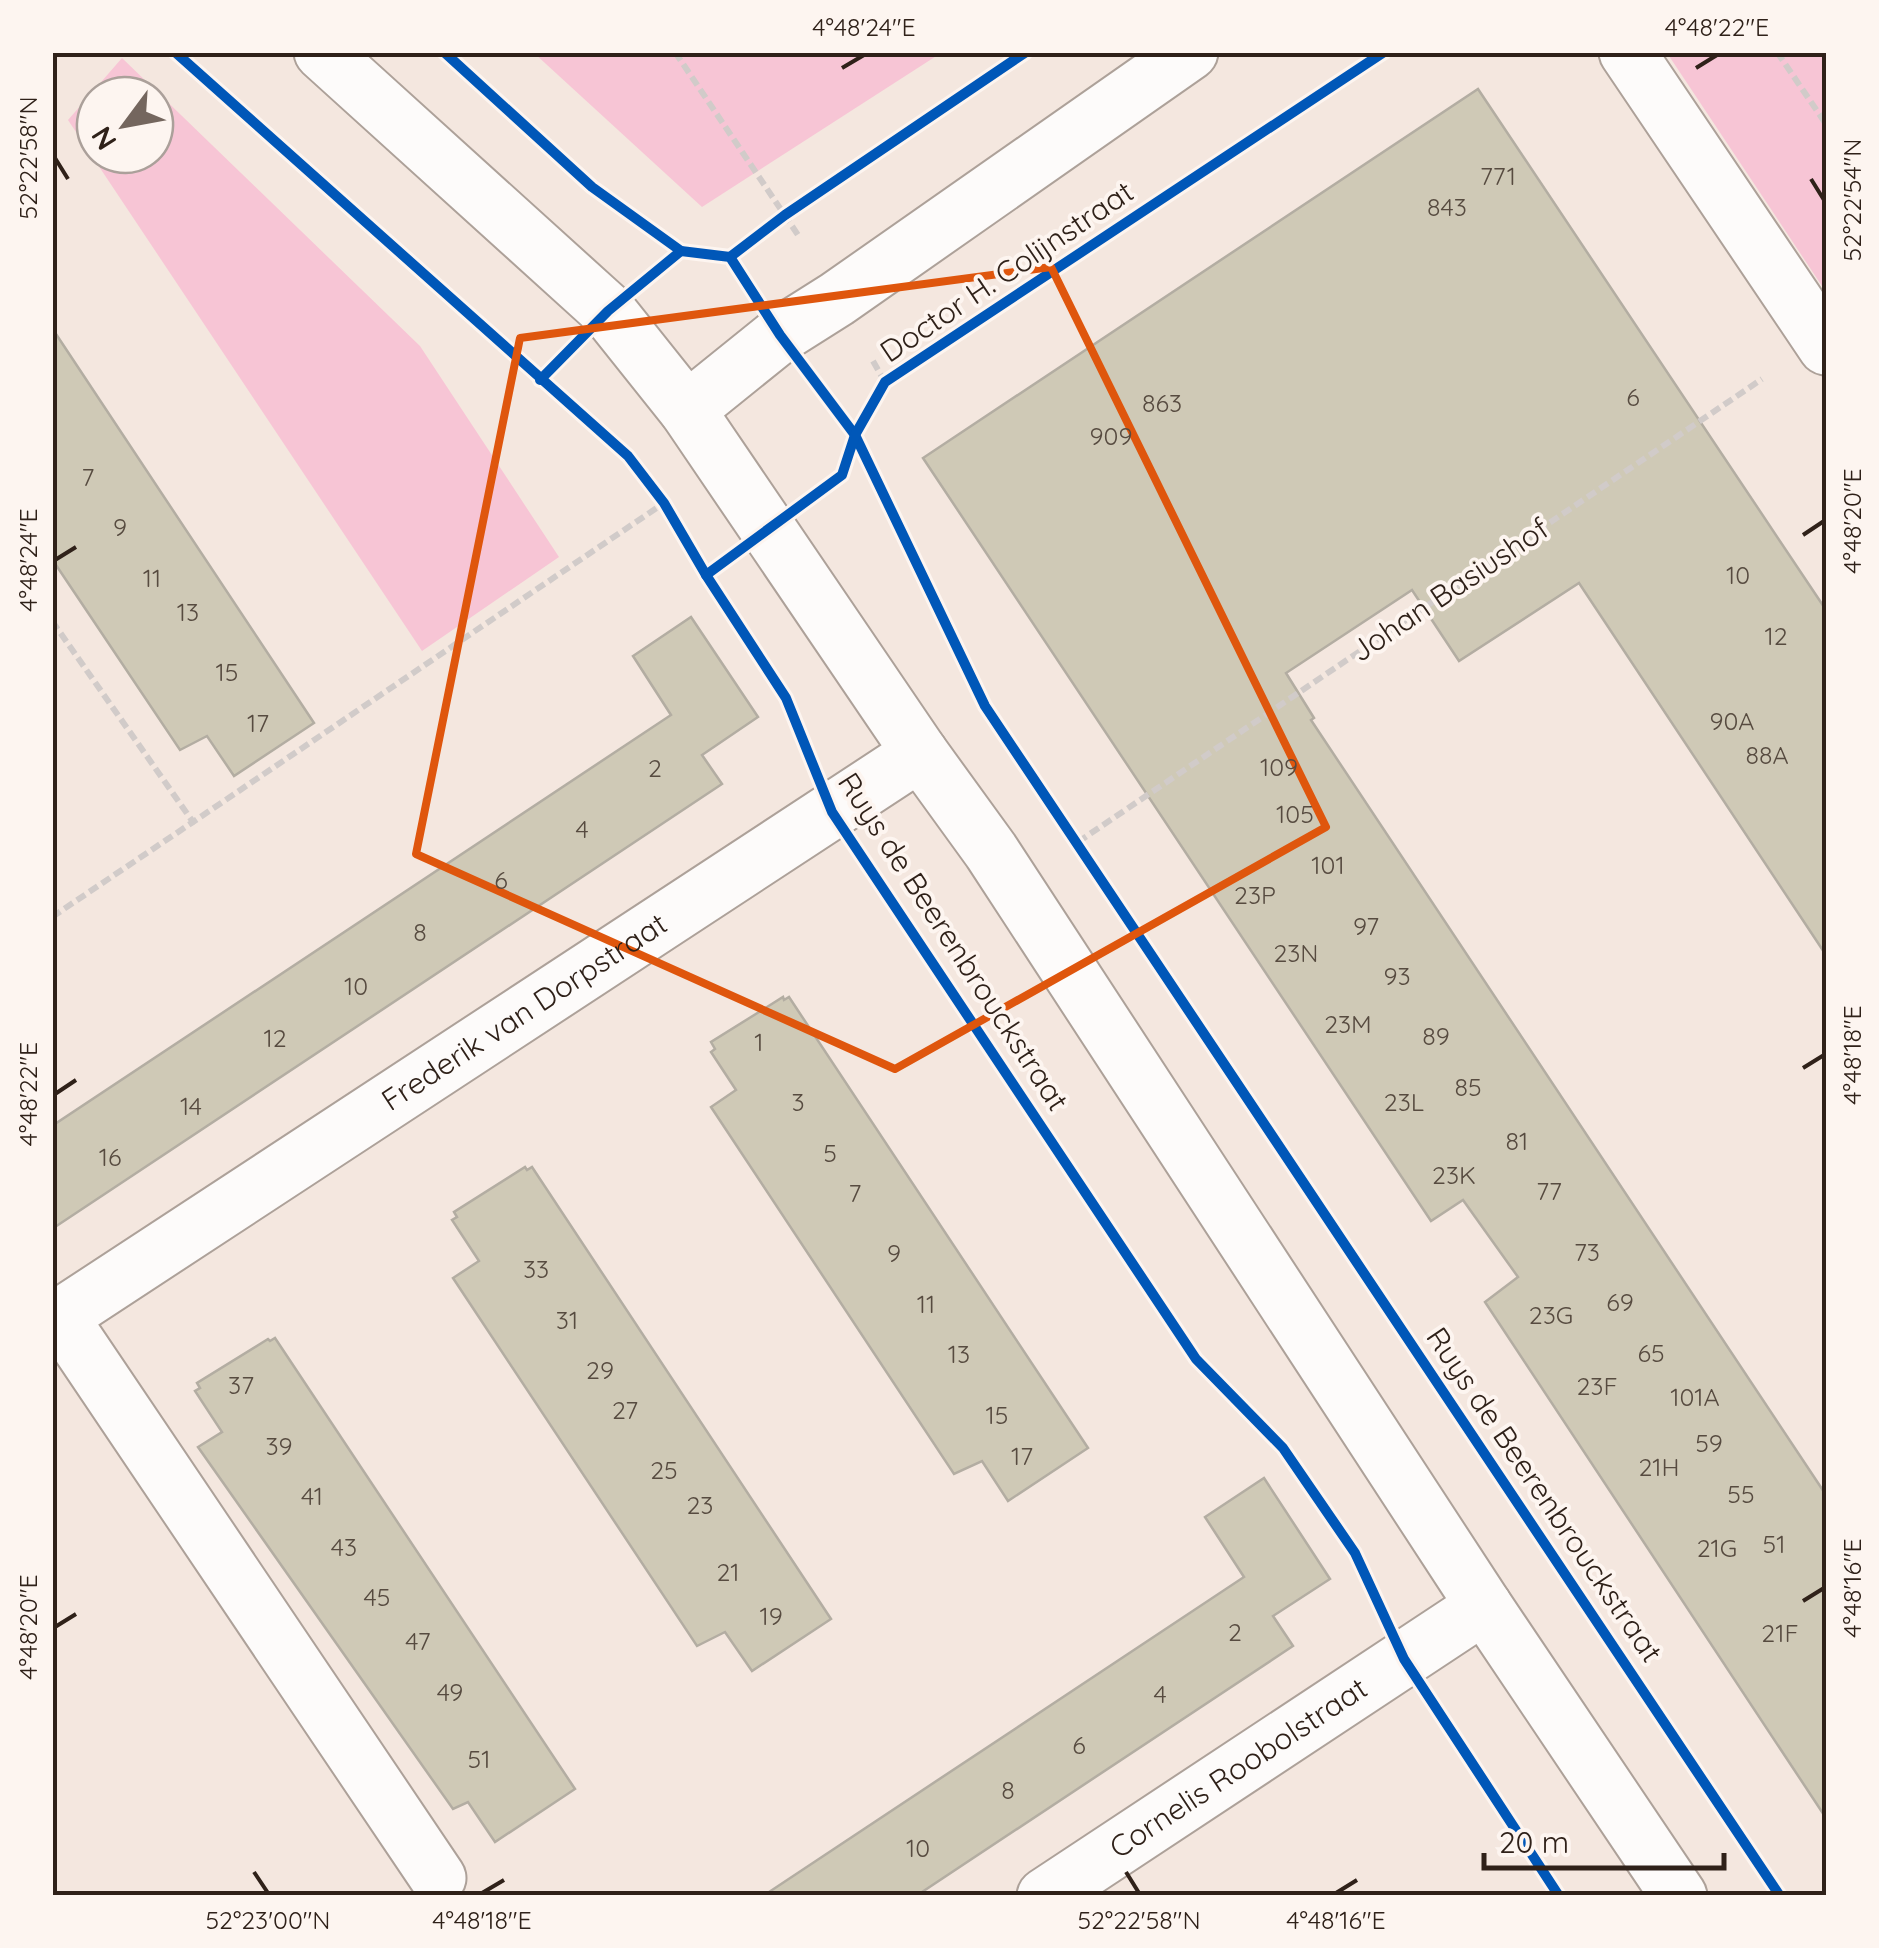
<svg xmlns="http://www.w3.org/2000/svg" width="1879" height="1948" font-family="Quicksand,sans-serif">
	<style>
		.green { fill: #f7c5d5; fill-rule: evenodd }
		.building { fill: #cfc9b6; stroke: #b3ada2; stroke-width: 2.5 }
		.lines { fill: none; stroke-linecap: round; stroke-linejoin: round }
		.street-casing { stroke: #ada199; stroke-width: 59 }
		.secondary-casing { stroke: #ada199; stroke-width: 59 }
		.path { stroke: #d1cbc9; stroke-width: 6; stroke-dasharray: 10 5; stroke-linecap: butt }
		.street { stroke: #fdfbfa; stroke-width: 55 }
		.secondary { stroke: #fdfbfa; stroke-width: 55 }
		.cycleway-casing { stroke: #fdf5f0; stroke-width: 16 }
		.cycleway { stroke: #0057b8; stroke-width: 10 }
		.marked { fill: none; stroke: #df560d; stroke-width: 8; stroke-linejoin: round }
		.ticks { fill: none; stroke: #2f2119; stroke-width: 4 }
		.labels { text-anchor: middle; stroke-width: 8; stroke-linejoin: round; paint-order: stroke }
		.number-label { font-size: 25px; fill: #574b40 }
		.street-label { font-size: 30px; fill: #2f2119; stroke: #fdf5f0 }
		.neatline { fill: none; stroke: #2f2119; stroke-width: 4 }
		.ticks-label { font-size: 25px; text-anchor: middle; fill: #2f2119 }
	</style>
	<rect width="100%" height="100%" fill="#f4e7df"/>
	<g class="green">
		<path d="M534,53H941L702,207Z"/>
		<path d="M1667,53H1826V292Z"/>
		<path d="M122,58L420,346L559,557L422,651L68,120ZM95,95H155V155H95Z"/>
	</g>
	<g class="building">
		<path d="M1478,89L1826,610V955L1579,583L1459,661L1412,590L1286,673L1314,718L1311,720L1826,1495V1818L1485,1302L1518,1277L1463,1200L1431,1221L923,458Z"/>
		<path d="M52,328L314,723L234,776L207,736L180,750L52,559Z"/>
		<path d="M691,617L758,717L702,755L722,784L52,1229V1126L671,715L633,656Z"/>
		<path d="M783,997L784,1000L789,997L1088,1448L1008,1501L982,1461L954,1474L711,1107L736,1090L711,1052L715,1049L711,1042Z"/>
		<path d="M525,1167L527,1170L532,1167L831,1619L752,1671L725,1632L697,1646L453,1278L479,1261L452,1220L457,1217L454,1212Z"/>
		<path d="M275,1338L575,1789L495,1842L468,1802L453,1809L198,1447L222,1432L195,1391L200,1388L197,1383L268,1339L270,1341Z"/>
		<path d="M1264,1478L1330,1579L1273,1616L1293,1646L916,1896H763L1244,1577L1205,1517Z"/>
	</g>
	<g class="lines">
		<g class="street-casing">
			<g id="street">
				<path d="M1627,52L1826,347"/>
				<path d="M60,1317L438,1878"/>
				<path id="s1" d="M52,1322L920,753"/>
				<path id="s2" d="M1045,1896L1484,1606"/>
			</g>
		</g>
		<g class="secondary-casing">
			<g id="secondary">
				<path d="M322,52L608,311L687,410L920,753L991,851L1484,1606L1679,1896"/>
				<path d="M687,410L780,335L837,299L1190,52"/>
			</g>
		</g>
		<g class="path">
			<path d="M675,52L800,238"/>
			<path d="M1777,52L1826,124"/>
			<path d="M873,361L885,382"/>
			<path d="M52,621L193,822L664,503"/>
			<path d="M1078,842L1762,379"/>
			<path d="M52,917L193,822"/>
		</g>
		<use href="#street" class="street"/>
		<use href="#secondary" class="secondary"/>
		<g class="cycleway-casing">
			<g id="cycleway">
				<path d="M175,52L628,456L664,503L706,575L786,698L832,812L1196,1359L1283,1448L1355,1553L1404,1659L1559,1896"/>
				<path d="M444,52L592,187L681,251L730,257L780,335L855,435L985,706L1780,1896"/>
				<path d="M730,257L785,215L1026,52"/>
				<path d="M540,380L608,311L681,251"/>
				<path d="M706,575L842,475L855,435L885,382L1384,52"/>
			</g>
		</g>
		<use href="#cycleway" class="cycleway"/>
	</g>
	<path class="marked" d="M1051,267L1326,827L895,1069L416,854L520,338Z"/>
	<path class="ticks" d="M842,68L864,55M1696,68L1717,55M55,158L68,179M1811,179L1824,200M1803,535L1824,521M55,560L76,547M1803,1068L1824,1055M55,1094L76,1080M1803,1601L1824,1588M55,1627L76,1614M254,1872L268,1893M1126,1872L1139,1893M482,1893L504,1880M1336,1893L1357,1880"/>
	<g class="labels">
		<g class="number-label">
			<text x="1498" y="185">771</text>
			<text x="1447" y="216">843</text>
			<text x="1633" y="406">6</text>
			<text x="1162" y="412">863</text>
			<text x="1111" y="445">909</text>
			<text x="88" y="486">7</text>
			<text x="120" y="536">9</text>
			<text x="1738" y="584">10</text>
			<text x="152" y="587">11</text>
			<text x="188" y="621">13</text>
			<text x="1776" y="645">12</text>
			<text x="227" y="681">15</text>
			<text x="1732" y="730">90A</text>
			<text x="258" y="732">17</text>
			<text x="1767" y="764">88A</text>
			<text x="1279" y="776">109</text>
			<text x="655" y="777">2</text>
			<text x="1295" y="823">105</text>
			<text x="582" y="838">4</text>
			<text x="1328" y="874">101</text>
			<text x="501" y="889">6</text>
			<text x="1255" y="904">23P</text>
			<text x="1366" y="935">97</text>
			<text x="420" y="941">8</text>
			<text x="1296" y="962">23N</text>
			<text x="1397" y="985">93</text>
			<text x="356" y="995">10</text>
			<text x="1348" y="1033">23M</text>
			<text x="1436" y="1045">89</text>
			<text x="275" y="1047">12</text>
			<text x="759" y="1051">1</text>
			<text x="1468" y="1096">85</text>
			<text x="798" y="1111">3</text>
			<text x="1404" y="1111">23L</text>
			<text x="191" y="1115">14</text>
			<text x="1517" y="1150">81</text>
			<text x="830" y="1162">5</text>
			<text x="110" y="1166">16</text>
			<text x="1454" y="1184">23K</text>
			<text x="1549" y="1200">77</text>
			<text x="855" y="1202">7</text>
			<text x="1587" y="1261">73</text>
			<text x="894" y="1262">9</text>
			<text x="536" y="1278">33</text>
			<text x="1620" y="1311">69</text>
			<text x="926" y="1313">11</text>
			<text x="1551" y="1324">23G</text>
			<text x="567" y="1329">31</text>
			<text x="1651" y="1362">65</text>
			<text x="959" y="1363">13</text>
			<text x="600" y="1379">29</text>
			<text x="241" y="1394">37</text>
			<text x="1597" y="1395">23F</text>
			<text x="1695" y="1406">101A</text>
			<text x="625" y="1419">27</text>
			<text x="997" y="1424">15</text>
			<text x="1709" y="1452">59</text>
			<text x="279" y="1455">39</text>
			<text x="1022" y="1465">17</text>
			<text x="1659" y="1476">21H</text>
			<text x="664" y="1479">25</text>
			<text x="1741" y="1503">55</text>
			<text x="312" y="1505">41</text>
			<text x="700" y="1514">23</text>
			<text x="1774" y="1553">51</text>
			<text x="344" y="1556">43</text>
			<text x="1717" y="1557">21G</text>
			<text x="728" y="1581">21</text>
			<text x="377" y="1606">45</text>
			<text x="771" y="1625">19</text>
			<text x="1235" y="1641">2</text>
			<text x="1780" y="1642">21F</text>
			<text x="418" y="1650">47</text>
			<text x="450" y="1701">49</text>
			<text x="1160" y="1703">4</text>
			<text x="1079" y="1754">6</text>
			<text x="479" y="1768">51</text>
			<text x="1008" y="1799">8</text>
			<text x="918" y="1857">10</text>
		</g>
		<g class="street-label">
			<text transform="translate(1007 272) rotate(-34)" y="10">Doctor H. Colijnstraat</text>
			<text transform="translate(1450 590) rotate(-34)" y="10">Johan Basiushof</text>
			<text transform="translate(953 942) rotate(57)" y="10">Ruys de Beerenbrouckstraat</text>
			<text dy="10" stroke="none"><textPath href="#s1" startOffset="565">Frederik van Dorpstraat</textPath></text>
			<text transform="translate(1544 1495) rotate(56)" y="10">Ruys de Beerenbrouckstraat</text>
			<text dy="10" stroke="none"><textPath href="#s2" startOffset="232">Cornelis Roobolstraat</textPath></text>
		</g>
	</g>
	<rect width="1879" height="1948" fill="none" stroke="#fdf5f0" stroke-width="110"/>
	<g transform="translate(125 125) rotate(238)"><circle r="48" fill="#fdf5f0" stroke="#aba09a" stroke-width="2.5"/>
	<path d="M0-8L18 38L0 25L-18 38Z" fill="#74665e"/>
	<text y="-15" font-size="28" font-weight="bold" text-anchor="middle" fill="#2f2119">N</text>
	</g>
	<path d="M1484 1853v15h240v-15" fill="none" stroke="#2f2119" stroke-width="5"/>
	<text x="1499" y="1853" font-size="30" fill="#2f2119" stroke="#fdf5f0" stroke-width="8" paint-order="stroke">20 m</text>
	<rect x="55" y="55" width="1769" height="1838" class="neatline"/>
	<g class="ticks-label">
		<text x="864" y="36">4°48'24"E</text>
		<text x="1717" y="36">4°48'22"E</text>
		<text transform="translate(28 158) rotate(-90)" y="9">52°22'58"N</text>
		<text transform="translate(1852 200) rotate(-90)" y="9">52°22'54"N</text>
		<text transform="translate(1852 521) rotate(-90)" y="9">4°48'20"E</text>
		<text transform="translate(28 560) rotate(-90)" y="9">4°48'24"E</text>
		<text transform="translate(1852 1055) rotate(-90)" y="9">4°48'18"E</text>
		<text transform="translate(28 1094) rotate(-90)" y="9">4°48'22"E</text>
		<text transform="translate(1852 1588) rotate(-90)" y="9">4°48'16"E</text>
		<text transform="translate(28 1627) rotate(-90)" y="9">4°48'20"E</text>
		<text x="268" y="1929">52°23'00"N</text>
		<text x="482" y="1929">4°48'18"E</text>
		<text x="1139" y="1929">52°22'58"N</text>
		<text x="1336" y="1929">4°48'16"E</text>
	</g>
</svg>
